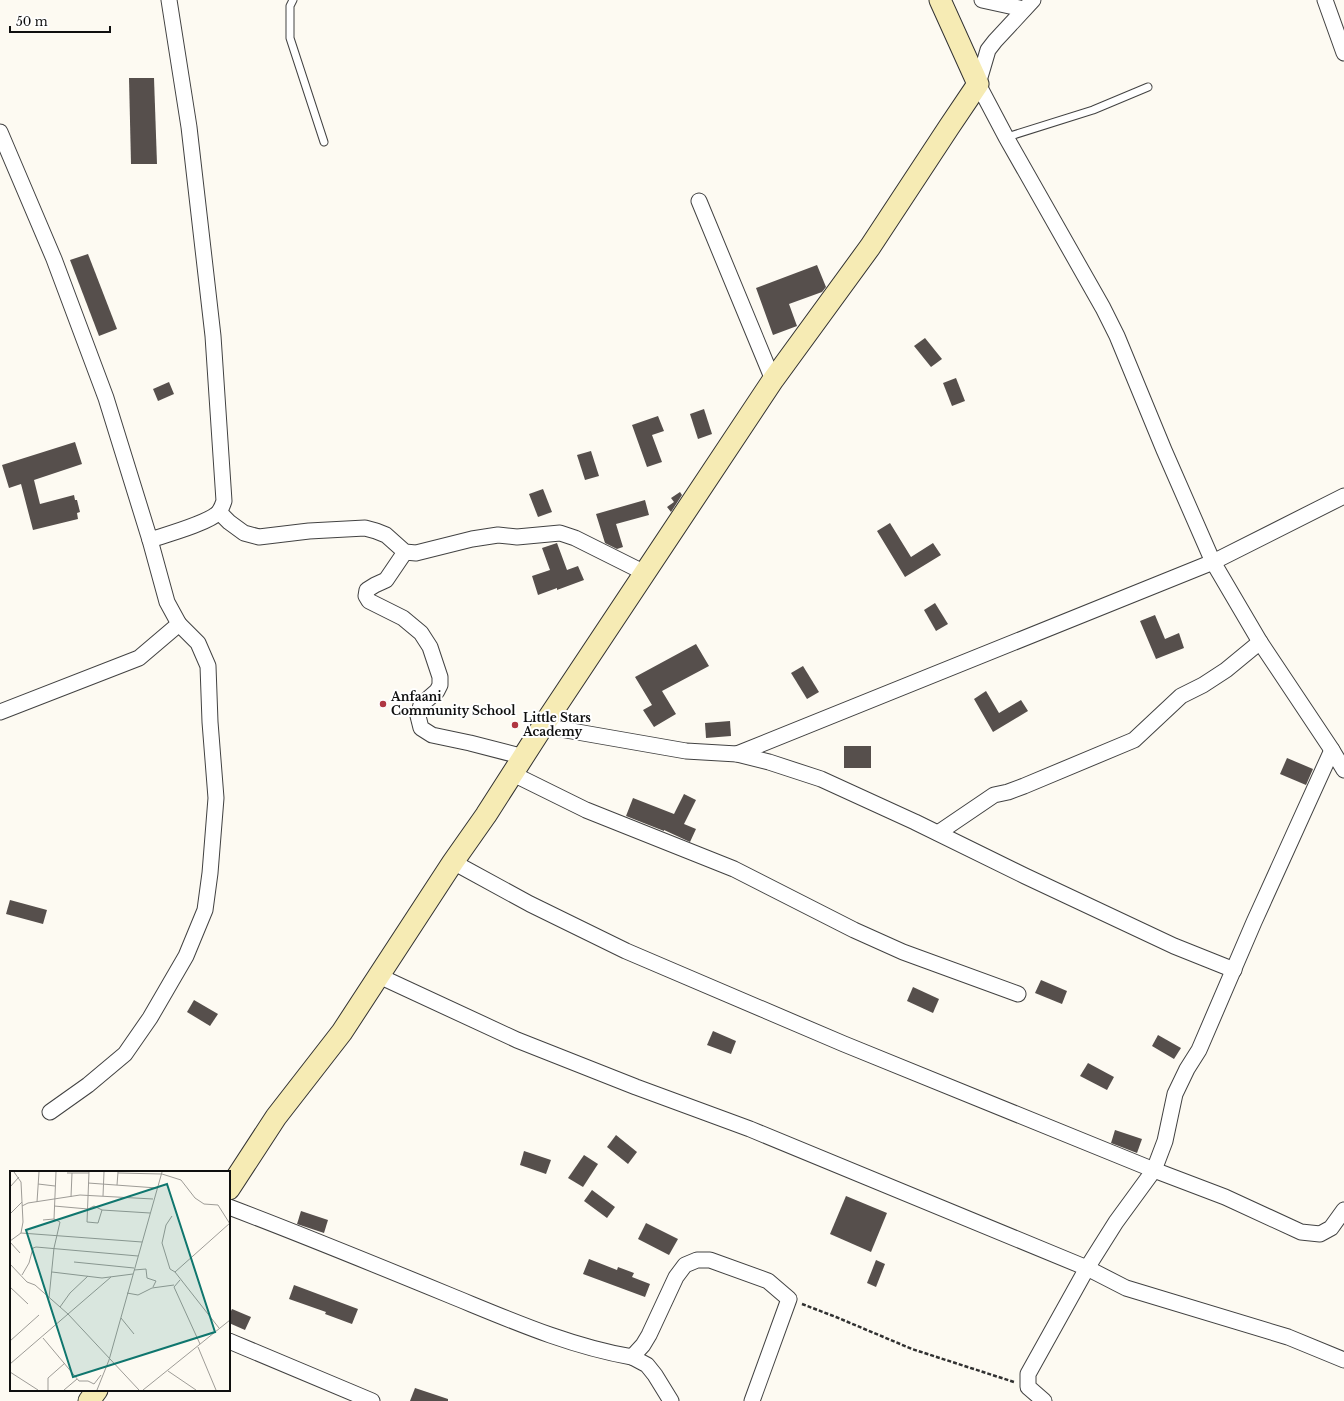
<svg xmlns="http://www.w3.org/2000/svg" width="1344" height="1401" font-family="'Libre Baskerville',serif">
	<style>
		.building { fill: #564f4c }
		.lines { fill: none; stroke-linecap: round; stroke-linejoin: round }
		.lane-casing { stroke: #424242; stroke-width: 9 }
		.street-casing { stroke: #424242; stroke-width: 17 }
		.secondary-casing { stroke: #313131; stroke-width: 23 }
		.path { stroke: #313131; stroke-width: 2.5; stroke-dasharray: 4 2; stroke-linecap: butt }
		.lane { stroke: #fff; stroke-width: 7 }
		.street { stroke: #fff; stroke-width: 15 }
		.secondary { stroke: #f6ebb4; stroke-width: 21 }
		.poi-dot { fill: #b03643; stroke: #fff; stroke-width: 1.5 }
		.labels { text-anchor: middle; stroke-width: 4; stroke-linejoin: round; paint-order: stroke }
		.poi-label { font-size: 12px; font-weight: bold; fill: #0f0f0f; stroke: #fff; text-anchor: start }
		.inset-road { fill: none; stroke: #9e9c97; stroke-width: 1 }
		.view { fill: #0f766e; fill-opacity: 0.15; stroke: #0f766e; stroke-width: 2 }
		.inset-edge { fill: none; stroke: #0f0f0f; stroke-width: 2 }
	</style>
	<rect width="100%" height="100%" fill="#fdfaf2"/>
	<g class="building">
		<path d="M129,78H154L157,164H131Z"/>
		<path d="M88,254L117,329L99,336L70,260Z"/>
		<path d="M817,265L826,287L822,292L789,304L797,326L773,335L756,288Z"/>
		<path d="M925,338L942,359L931,367L914,346Z"/>
		<path d="M956,378L965,401L952,406L943,383Z"/>
		<path d="M169,382L174,394L158,401L153,389Z"/>
		<path d="M704,409L712,434L698,439L690,414Z"/>
		<path d="M658,416L664,431L652,435L662,462L647,467L632,425Z"/>
		<path d="M75,442L82,464L34,480L40,504L74,495L75,500H77L80,512L77,513L78,519L33,530L21,484L9,488L2,465Z"/>
		<path d="M591,451L599,476L585,480L577,455Z"/>
		<path d="M543,489L552,512L538,517L529,494Z"/>
		<path d="M680,492L682,495L671,512L667,507L674,502L671,498Z"/>
		<path d="M645,500L649,515L616,524L623,547L617,549L605,543L596,514Z"/>
		<path d="M890,523L911,557L933,543L941,555L905,577L877,531Z"/>
		<path d="M557,543L567,570L578,566L584,580L557,590V588L538,595L532,576L550,570L542,548Z"/>
		<path d="M935,603L948,624L936,631L924,610Z"/>
		<path d="M1155,615L1165,639L1179,633L1184,648L1156,659L1140,621Z"/>
		<path d="M696,644L709,666L662,691L676,714L654,727L643,710L652,705L635,677Z"/>
		<path d="M803,666L819,692L807,699L791,673Z"/>
		<path d="M986,691L999,713L1021,700L1028,711L993,732L974,699Z"/>
		<path d="M730,721L731,736L706,738L705,723Z"/>
		<rect x="844" y="746" width="27" height="22"/>
		<path d="M1287,758L1313,769L1306,785L1280,774Z"/>
		<path d="M684,794L696,800L684,824L696,829L690,842L664,830V831L626,816L633,798L674,814Z"/>
		<path d="M10,900L47,910L43,924L6,914Z"/>
		<path d="M1041,980L1067,991L1062,1004L1035,993Z"/>
		<path d="M913,987L939,999L933,1013L907,1001Z"/>
		<path d="M194,1000L218,1014L210,1026L187,1012Z"/>
		<path d="M713,1031L736,1041L731,1054L707,1045Z"/>
		<path d="M1158,1035L1181,1048L1174,1059L1152,1046Z"/>
		<path d="M1088,1063L1114,1077L1107,1090L1080,1076Z"/>
		<path d="M1115,1130L1142,1139L1137,1153L1111,1143Z"/>
		<path d="M616,1135L637,1152L628,1164L607,1147Z"/>
		<path d="M524,1151L551,1160L546,1174L520,1165Z"/>
		<path d="M584,1155L598,1164L583,1187L568,1178Z"/>
		<path d="M592,1190L615,1207L607,1218L584,1201Z"/>
		<path d="M846,1196L887,1213L871,1252L830,1234Z"/>
		<path d="M301,1211L328,1220L324,1233L297,1224Z"/>
		<path d="M646,1223L678,1239L669,1255L638,1239Z"/>
		<path d="M589,1259L617,1270L618,1267L634,1273L632,1277L650,1284L645,1297L583,1274Z"/>
		<path d="M876,1260L885,1264L876,1287L867,1283Z"/>
		<path d="M294,1285L358,1309L352,1324L325,1314L326,1312L289,1299Z"/>
		<path d="M232,1309L251,1317L245,1330L229,1323V1315Z"/>
		<path d="M415,1388L448,1399V1401H410Z"/>
	</g>
	<g class="lines">
		<g class="lane-casing">
			<g id="lane">
				<path d="M293,0L290,6V38L324,142"/>
				<path d="M1007,137L1093,110L1148,87"/>
			</g>
		</g>
		<g class="street-casing">
			<g id="street">
				<path d="M982,0L1024,9"/>
				<path d="M1033,0L995,41L988,50L978,84L1006,137L1103,308L1117,336L1164,450L1213,562L1260,642L1332,750L1344,770"/>
				<path d="M1325,0L1344,53"/>
				<path d="M0,132L54,259L106,398L150,540L167,602L179,624L139,658L0,712"/>
				<path d="M699,201L773,380"/>
				<path d="M219,512L229,522L244,533L259,537L309,531L365,528L376,531L386,535L405,552L416,553L472,539L498,535L517,537L560,533L575,538L645,573"/>
				<path d="M150,540C165,535 209,523 219,512C221,509 223,504 224,501L213,336L189,127L169,0"/>
				<path d="M405,552L386,580L375,585L367,590L366,596L369,601L403,618L421,633L430,647L440,677V685L437,691L421,705L418,716L421,728L432,735L470,743L524,757"/>
				<path d="M543,726L686,751L737,754L769,762L821,779L915,822L1025,876L1174,946L1234,970"/>
				<path d="M737,754L1213,562L1344,496"/>
				<path d="M513,774L586,810L734,869L854,930L903,952L1018,994"/>
				<path d="M938,833L994,795L1008,792L1024,786L1134,740L1181,696L1203,685L1226,670L1260,642"/>
				<path d="M453,862L530,904L626,951L844,1044L1154,1170L1225,1197L1301,1232L1320,1234L1331,1228L1344,1210"/>
				<path d="M379,976L517,1040L636,1087L750,1129L1087,1268L1126,1288L1288,1337L1344,1360"/>
				<path d="M50,1112L88,1085L125,1054L150,1018L186,956L205,910L210,873L216,798L210,722L208,666L198,643L179,624"/>
				<path d="M229,1207C303,1235 376,1265 449,1295C508,1319 568,1346 632,1357L643,1345L649,1335L676,1277L685,1265L697,1260H710L768,1281L789,1299L752,1401"/>
				<path d="M229,1341L372,1401"/>
				<path d="M632,1357L647,1365L655,1375L671,1401"/>
				<path d="M1044,1401L1028,1387V1374L1087,1268L1116,1222L1154,1170L1165,1141L1175,1094L1187,1069L1199,1050L1254,922L1332,750"/>
			</g>
		</g>
		<g class="secondary-casing">
			<g id="secondary">
				<path d="M229,1189L276,1117L342,1032L453,862L486,815L543,726L773,380L870,247L949,127L978,84L940,0"/>
				<path d="M89,1401L97,1390"/>
			</g>
		</g>
		<path class="path" d="M802,1304L836,1317L912,1349L1014,1382"/>
		<use href="#lane" class="lane"/>
		<use href="#street" class="street"/>
		<use href="#secondary" class="secondary"/>
	</g>
	<g class="poi-dot">
		<circle cx="383" cy="704" r="4"/>
		<circle cx="515" cy="725" r="4"/>
	</g>
	<g class="labels">
		<g class="poi-label">
			<text x="391" y="701">Anfaani<tspan x="391" dy="14">Community School</tspan></text>
			<text x="523" y="722">Little Stars<tspan x="523" dy="14">Academy</tspan></text>
		</g>
	</g>
	<g transform="translate(10 1171)">
		<rect width="220" height="220" fill="#fdfaf2"/>
		<path class="inset-road" d="M79,1L77,51L88,52L92,39L140,42M57,2H79M108,2L152,3L171,9L185,27L194,33L208,34L220,53M78,12L147,17M28,13L45,15M107,14L108,1M0,16L9,6M93,25L94,1M61,26L62,2M27,31L29,1M12,35L18,32L70,24L143,28M44,35L78,38L84,35L92,39M0,43L12,31M162,45L156,54L152,72L160,98L165,101M44,48L46,1M33,49L44,48L50,51L44,77L39,127M11,62L132,71M0,70L11,62L13,51L11,11L4,1M0,71L10,82M64,91L124,97M0,93L17,111L25,114L58,143L129,219M124,99L136,98L137,107L146,110L143,116M42,101L92,107L123,103M12,104L19,92L23,77L26,76L128,85M170,109L164,116L190,173M0,116L18,133M117,122L128,124L142,117L164,114M50,136L60,122L78,105M111,147L124,163M209,157L165,101L220,52M33,167L69,210H78L84,213L91,204M0,170L29,144M188,176L206,219M0,193L101,106M158,200L186,219M0,201L28,219M38,219V207L55,192M54,219L67,208M87,219L99,189L152,1M133,219L220,149"/>
		<path class="view" d="M157,13L205,161L63,206L16,59Z"/>
		<rect width="220" height="220" class="inset-edge"/>
	</g>
	<path d="M10 26v6h100v-6" fill="none" stroke="#0f0f0f" stroke-width="2"/>
	<text x="16" y="26" font-size="12" fill="#0f0f0f" stroke="#ffffff" stroke-width="3" paint-order="stroke">50 m</text>
</svg>
